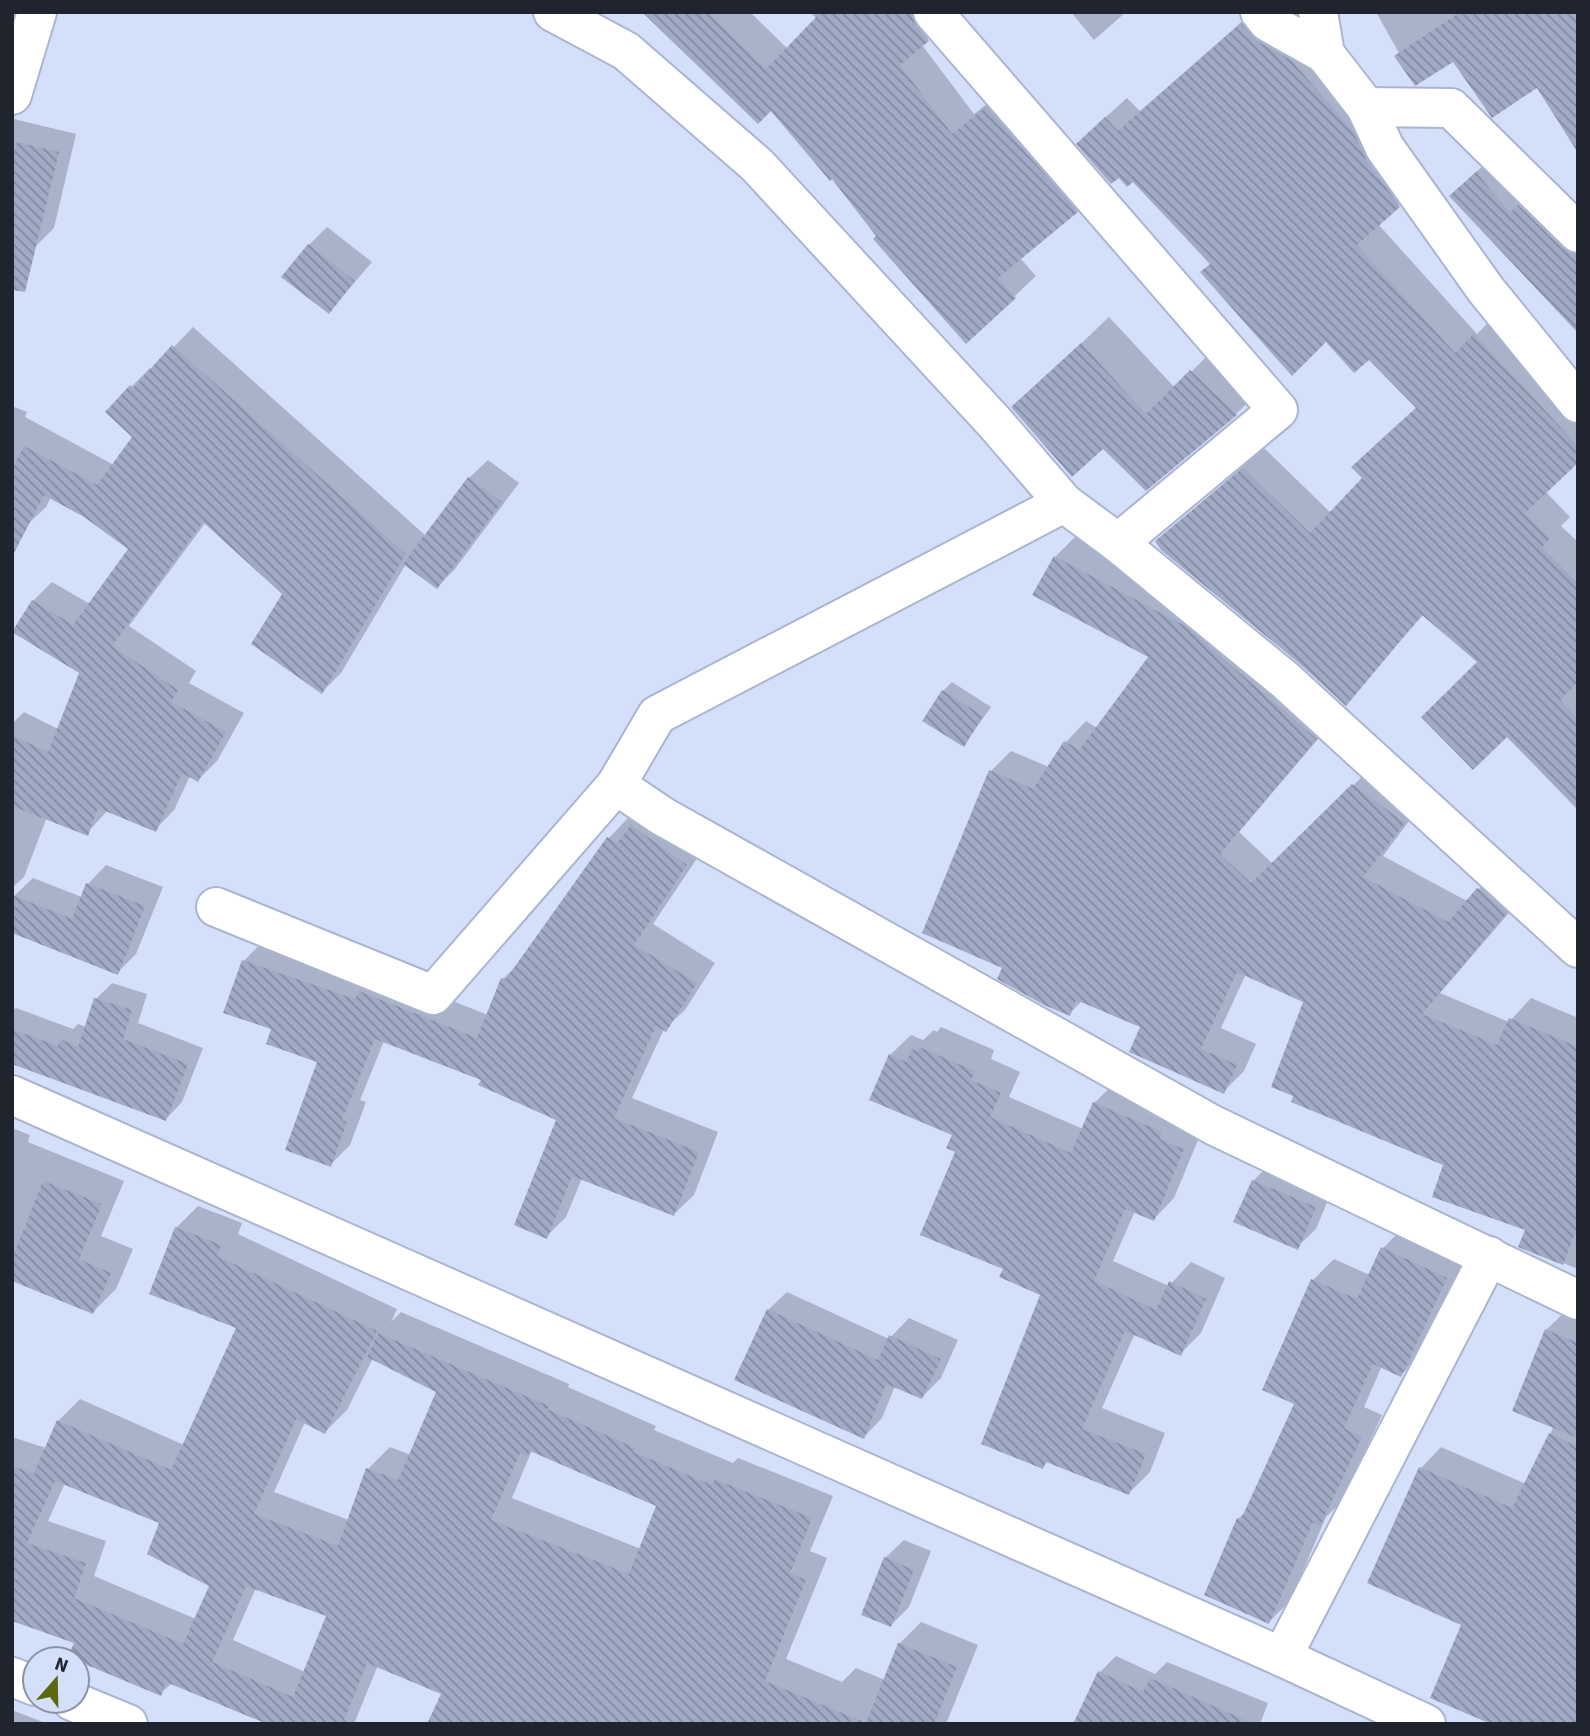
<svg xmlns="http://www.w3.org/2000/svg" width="1590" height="1736" font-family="'Source Sans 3',sans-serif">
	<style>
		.shadow { fill: #0003; fill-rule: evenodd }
		.building { fill: url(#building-back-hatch); fill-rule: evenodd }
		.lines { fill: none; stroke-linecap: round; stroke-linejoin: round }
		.minor-casing { stroke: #abb5cf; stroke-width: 42 }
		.minor { stroke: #fff; stroke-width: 38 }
	</style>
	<defs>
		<pattern id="building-back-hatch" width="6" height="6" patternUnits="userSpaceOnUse" patternTransform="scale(1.75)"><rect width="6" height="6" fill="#a0aac4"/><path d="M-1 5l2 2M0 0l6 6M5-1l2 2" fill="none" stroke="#828aa0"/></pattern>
	</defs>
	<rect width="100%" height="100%" fill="#d4dffa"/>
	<g class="shadow">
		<path d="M12,12H21L12,59Z"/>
		<path d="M644,12H750L788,49L817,19L810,12H945L949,18L922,45L974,114L1008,87L1098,190L1020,258L1036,276L966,342L833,176L771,108Z"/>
		<path d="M1071,12H1126L1094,40Z"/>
		<path d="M1253,12H1271L1420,185L1378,224L1477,334L1496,315L1578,403V461L1545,491L1570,517L1561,526L1578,542V807L1480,662L1424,614L1345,703L1157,541L1264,448L1331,513L1364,478L1374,446L1417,407L1369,357L1326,340L1212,263L1099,123L1127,98L1140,111Z"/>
		<path d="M1376,12H1578L1537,86L1453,60L1399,53Z"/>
		<path d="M12,86L18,94L14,119L76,134L54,228L35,247L12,241Z"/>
		<path d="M1495,156L1578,229V331L1469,178Z"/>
		<path d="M327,227L372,262L329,312L309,245Z"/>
		<path d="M1109,317L1175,388L1219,344L1264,387L1236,414L1146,489L1103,446L1013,408Z"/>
		<path d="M193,327L426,536L469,478L488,460L519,483L455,569L437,587L406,564L341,673L322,692L284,594L206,522L129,626L196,671L189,683L244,713L217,761L198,780L190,776L174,810L155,830L108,810L87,833L47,817L24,877L12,888V724L24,712L58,729L81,672L33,601L52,582L90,604L131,548L85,515L51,497L46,507L26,526L12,519V406L27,412L25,417L114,465L135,437L131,387L150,368L152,370Z"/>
		<path d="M1076,536L1205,606L1336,718L1239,832L1273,864L1374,765L1424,801L1383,856L1467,901L1499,868L1527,892L1440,993L1509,1022L1531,998L1578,1018V1269L1521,1246L1527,1229L1445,1164L1305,1001L1246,974L1221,1028L1256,1044L1244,1071L1223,1092L1143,1026L1082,1001L1069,1014L1004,967L991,771L1011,751L1049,767L1066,742L1086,721L1097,728L1151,656L1055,557Z"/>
		<path d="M952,682L991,707L964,745L943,691Z"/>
		<path d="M652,807L706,845L653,924L715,963L685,1010L664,1029L632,1098L718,1132L694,1195L674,1214L582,1178L566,1217L546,1237L559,1119L483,1079L384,1041L360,1100L366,1102L350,1145L330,1165L320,1060L273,1028L244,961L263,941L380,972L488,1015L503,979L521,961L609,838L628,818L635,823Z"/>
		<path d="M106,865L163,887L136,954L118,972L14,896L33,878L82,897L88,884Z"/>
		<path d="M112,983L147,994L138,1023L203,1048L182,1102L166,1119L12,1062V1011L16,1008L73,1029L78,1024L86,1027L96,999Z"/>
		<path d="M941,1027L994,1050L991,1059L1020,1072L1009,1097L1083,1129L1094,1103L1115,1083L1203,1128L1174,1198L1154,1219L1135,1211L1113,1261L1169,1286L1191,1262L1225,1278L1201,1333L1180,1354L1135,1333L1102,1408L1165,1433L1150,1472L1129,1493L1048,1461L1042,1467V1294L1005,1268L954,1134L890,1055L911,1035L923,1040L934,1030L937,1032Z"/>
		<path d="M12,1128L30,1135L28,1142L124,1181L101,1236L133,1249L116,1289L93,1312L12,1280Z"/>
		<path d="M1272,1162L1333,1188L1316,1229L1297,1247L1253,1181Z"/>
		<path d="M198,1206L242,1223L238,1234L397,1309L391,1322L401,1312L569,1384L568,1387L656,1426L654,1430L733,1463L738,1458L833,1496L810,1551L827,1558L786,1659L842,1682L856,1668L885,1680L899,1644L921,1622L978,1645L946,1724H429L443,1693L378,1665L354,1724H271L172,1683L160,1694L77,1642L12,1619V1437L46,1448L58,1421L80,1399L184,1445L238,1327L176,1228ZM373,1358L438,1391L411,1455L390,1447L368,1469L349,1520L274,1492L305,1422L325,1432L347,1410ZM532,1450L658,1505L641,1549L512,1498ZM65,1483L162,1522L211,1585L196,1619L94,1576L106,1541L48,1521ZM256,1588L328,1615L305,1672L233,1640Z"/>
		<path d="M1404,1227L1467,1257L1422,1354L1401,1375L1382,1366L1364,1407L1382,1415L1341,1502L1326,1517L1290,1601L1269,1622L1238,1519L1247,1510L1296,1403L1313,1280L1334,1259L1370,1275L1383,1248Z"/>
		<path d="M787,1292L889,1339L909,1318L958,1340L941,1378L922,1397L895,1386L882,1418L864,1437L768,1310Z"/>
		<path d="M1567,1310L1578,1314V1724L1463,1624L1370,1582L1421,1468L1441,1447L1526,1484L1554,1426L1546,1330Z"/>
		<path d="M904,1540L931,1551L909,1607L891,1625L885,1558Z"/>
		<path d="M1116,1656L1155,1674L1167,1662L1268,1703L1260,1724H1075L1100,1672Z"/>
		<path d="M12,1710L48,1724H12Z"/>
	</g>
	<g class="building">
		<path d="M642,12H707L766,69L821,12H912L916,26L929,41L900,65L952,134L986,107L1078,212L998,278L1016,298L966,344L873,239L876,236L832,179L830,181L771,111L758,124Z"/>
		<path d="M1460,12H1578V153L1537,88L1492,118L1453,62L1415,86L1394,56Z"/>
		<path d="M1241,23L1257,41L1291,60L1353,131L1367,161L1400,207L1357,245L1455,353L1474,334L1578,446V463L1525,513L1550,539L1542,547L1578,583V682L1560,700L1578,719V810L1507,737L1473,770L1421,717L1477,662L1422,615L1346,706L1299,663L1161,550L1155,541L1243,468L1310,533L1362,478L1351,467L1416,408L1369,360L1354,373L1326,342L1292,376L1200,272L1210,264L1133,182L1127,187L1119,178L1111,184L1076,144L1105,117L1118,131Z"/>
		<path d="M17,142L59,152L25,292L12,290V160Z"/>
		<path d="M1476,172L1510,213L1518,205L1563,249L1578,254V333L1449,196Z"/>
		<path d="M308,244L355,281L329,314L281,277Z"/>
		<path d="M1081,343L1146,414L1190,370L1237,415L1146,491L1103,449L1072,477L1011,407Z"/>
		<path d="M172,345L406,554L322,694L251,644L282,594L203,522L112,646L178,690L171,702L226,732L198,782L182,773L156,832L98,808L88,836L12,806V735L48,752L79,673L12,632L32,600L73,625L128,549L84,517L44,495L12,557V468L24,446L97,485L132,437L105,412L130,385L133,388Z"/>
		<path d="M468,477L502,502L437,589L403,564Z"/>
		<path d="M1054,556L1185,626L1317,739L1220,854L1251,883L1352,784L1405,823L1363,877L1448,922L1477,888L1507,913L1422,1014L1497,1045L1509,1018L1578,1047V1224L1563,1265L1518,1247L1525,1230L1432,1197L1443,1165L1291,1102L1293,1096L1271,1087L1303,1002L1237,972L1201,1049L1237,1065L1224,1094L1129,1052L1140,1027L1076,1000L1070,1016L1044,1005L997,979L1002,968L922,933L989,770L1033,789L1064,741L1079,750L1148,657L1032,595Z"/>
		<path d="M942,690L983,716L964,747L922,721Z"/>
		<path d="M631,825L687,865L634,945L697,983L666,1032L656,1026L614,1118L699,1152L674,1216L572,1176L547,1239L514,1225L556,1120L478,1085L481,1080L375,1039L342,1120L347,1122L331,1167L285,1150L317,1062L266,1044L271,1029L223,1013L242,960L355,999L359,991L477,1038L501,978L506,979L607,837L617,843Z"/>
		<path d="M86,883L145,906L118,975L12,933V895L72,919Z"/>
		<path d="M94,998L132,1010L123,1039L188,1064L166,1121L12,1064V1029L58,1046L60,1039L78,1047Z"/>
		<path d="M919,1047L975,1071L971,1080L1001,1093L990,1117L1071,1153L1093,1102L1162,1132L1160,1139L1184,1149L1154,1221L1125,1209L1094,1281L1156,1310L1169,1281L1206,1299L1181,1356L1125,1331L1082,1429L1146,1454L1129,1495L1046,1462L1043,1469L981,1444L1040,1295L999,1277L1003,1269L920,1235L955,1152L946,1148L952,1135L869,1100L889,1054L906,1062L912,1049L918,1052Z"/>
		<path d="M1252,1180L1316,1207L1298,1250L1233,1222Z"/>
		<path d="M43,1181L102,1204L79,1259L111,1273L93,1314L12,1281V1259Z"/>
		<path d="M175,1227L221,1245L217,1256L377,1331L325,1434L296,1419L254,1514L338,1546L366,1468L398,1480L436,1392L367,1357L378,1333L549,1406L547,1409L635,1448L633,1452L712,1485L715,1479L812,1518L790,1573L806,1580L765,1681L866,1723L898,1643L957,1667L934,1724H427L441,1694L367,1663L344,1720L353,1724H267L166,1682L161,1696L68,1657L74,1643L12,1621V1466L41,1476L34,1473L57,1420L171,1470L236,1328L149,1294ZM530,1451L656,1506L629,1574L491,1520L520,1453L528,1456ZM55,1481L159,1523L147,1554L209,1586L183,1644L74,1598L86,1563L27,1543ZM246,1586L326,1616L293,1697L212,1662Z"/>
		<path d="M1381,1247L1447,1278L1401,1377L1373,1364L1344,1428L1362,1437L1320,1526L1313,1522L1269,1624L1204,1595L1237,1518L1241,1519L1294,1404L1262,1390L1311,1279L1357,1299Z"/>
		<path d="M767,1309L878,1360L889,1335L941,1359L922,1399L886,1384L864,1439L734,1380Z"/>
		<path d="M1545,1329L1578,1343V1438L1512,1411Z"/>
		<path d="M1549,1433L1578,1447V1724H1491L1430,1698L1461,1625L1367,1583L1419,1467L1512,1508Z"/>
		<path d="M884,1557L914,1570L891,1627L861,1615Z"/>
		<path d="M1098,1671L1143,1692L1150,1678L1254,1724H1073Z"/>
	</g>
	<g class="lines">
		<g class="minor-casing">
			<g id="minor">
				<path d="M553,12L626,51L757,165L996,424L1064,503L1118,543L1285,680L1578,948"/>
				<path d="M933,12L1278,410L1118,543"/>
				<path d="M1260,12L1268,22L1325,54L1366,107L1385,148L1486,290L1578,403"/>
				<path d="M1318,12L1325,54"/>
				<path d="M12,95L37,12"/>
				<path d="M1366,107L1451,108L1578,233"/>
				<path d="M1064,503L657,715L616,785L662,816L1213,1125L1578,1300"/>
				<path d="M216,907L433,995L616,785"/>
				<path d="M12,1095L1282,1657L1426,1724"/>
				<path d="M1282,1657L1489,1256"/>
				<path d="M12,1677L35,1686"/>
				<path d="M72,1701L128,1724"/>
			</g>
		</g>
		<use href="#minor" class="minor"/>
	</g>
	<rect width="1590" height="1736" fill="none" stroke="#20242e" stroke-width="28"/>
	<g transform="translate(56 1680) rotate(20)"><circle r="33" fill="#d4dffa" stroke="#8c94a8" stroke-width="2"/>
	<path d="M0-5L12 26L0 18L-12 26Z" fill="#5d6910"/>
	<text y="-10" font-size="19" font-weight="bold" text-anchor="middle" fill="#20242e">N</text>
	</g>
</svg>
